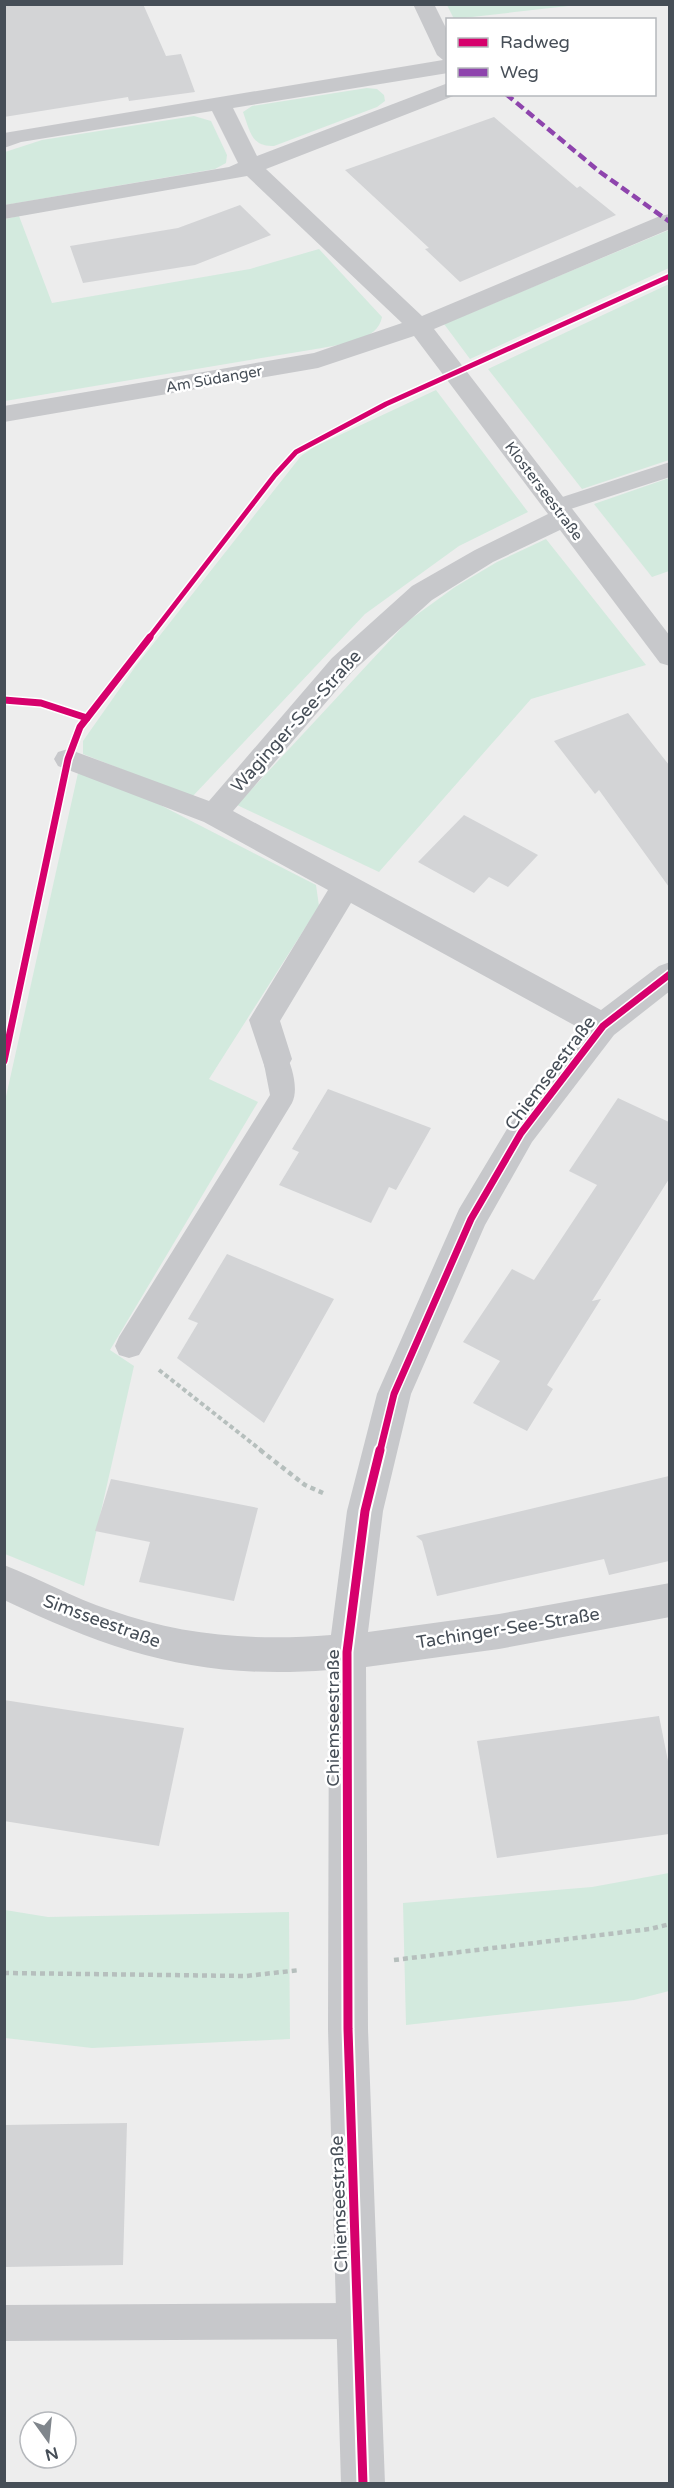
<svg xmlns="http://www.w3.org/2000/svg" width="674" height="2488" font-family="'Varela Round',sans-serif">
	<style>
		.green { fill: #d3eade }
		.building { fill: #d3d4d6 }
		.lines { fill: none; stroke-linecap: round; stroke-linejoin: round }
		.path-far1 { stroke: #b6bfbd; stroke-width: 4; stroke-dasharray: 4.5 3; stroke-linecap: butt }
		.path { stroke: #b6bfbd; stroke-width: 4.5; stroke-dasharray: 5 4; stroke-linecap: butt }
		.service { fill: #c7c8cb; fill-rule: evenodd }
		.minor { fill: #c7c8cb; fill-rule: evenodd }
		.quiet { stroke: #8e44ad; stroke-width: 4.5; stroke-dasharray: 9 4.5; stroke-linecap: butt }
		.cycleway-far2-casing { stroke: #fff; stroke-width: 8 }
		.cycleway-far1-casing { stroke: #fff; stroke-width: 10 }
		.cycleway-casing { stroke: #fff; stroke-width: 13 }
		.cycleway-far2 { stroke: #d6006c; stroke-width: 5 }
		.cycleway-far1 { stroke: #d6006c; stroke-width: 7 }
		.cycleway { stroke: #d6006c; stroke-width: 9 }
		.labels { text-anchor: middle; stroke-width: 5; stroke-linejoin: round; paint-order: stroke }
		.far-street-label { font-size: 15px; fill: #464e57; stroke: #fff }
		.street-label { font-size: 18px; fill: #464e57; stroke: #fff }
	</style>
	<rect width="100%" height="100%" fill="#ededed"/>
	<g class="green">
		<path d="M447,5H577L454,19Z"/>
		<path d="M367,88L377,89L384,95L385,101L377,107L274,146C251,147 250,131 243,112L252,106Z"/>
		<path d="M194,116L211,121L227,155L226,163L215,169L5,205V152L42,140Z"/>
		<path d="M19,216L52,303L250,269L319,249L382,317C378,341 341,344 322,348L5,401V219Z"/>
		<path d="M669,230V268L470,359L444,324Z"/>
		<path d="M669,284V460L582,489L488,369Z"/>
		<path d="M436,390L528,512L459,546L365,614L192,797L83,754V741L135,667L301,456L314,447Z"/>
		<path d="M669,478V571L652,577L594,504Z"/>
		<path d="M546,539L646,665L531,699L379,872L237,805L408,621L455,587L497,562Z"/>
		<path d="M78,773L133,791L316,885L319,906L209,1079L258,1102L110,1350L134,1366L84,1586L5,1554V1101Z"/>
		<path d="M669,1873V1991L634,2000L406,2025L403,1903L592,1887Z"/>
		<path d="M5,1910L48,1917L289,1912L290,2039L92,2048L5,2038Z"/>
	</g>
	<g class="building">
		<path d="M4,4H143L166,56L181,54L195,92L129,101L128,97L4,117Z"/>
		<path d="M494,117L577,188L580,186L616,215L460,282L425,249L429,248L345,170Z"/>
		<path d="M240,205L271,235L195,265L83,283L70,246L178,228Z"/>
		<path d="M628,713L669,765V887L599,790L595,794L554,741Z"/>
		<path d="M464,815L538,855L508,887L489,877L474,893L418,862Z"/>
		<path d="M328,1089L431,1128L396,1190L389,1187L371,1223L279,1185L299,1152L292,1149Z"/>
		<path d="M618,1098L669,1122V1179L592,1301L601,1299L547,1385L553,1389L527,1431L473,1403L500,1361L463,1342L512,1269L534,1280L597,1185L569,1171Z"/>
		<path d="M227,1254L334,1299L264,1423L177,1358L198,1323L188,1319Z"/>
		<path d="M669,1476V1561L609,1575L604,1559L437,1596L422,1541L416,1536Z"/>
		<path d="M111,1479L258,1508L234,1601L139,1582L150,1542L95,1531Z"/>
		<path d="M4,1700L184,1728L159,1846L4,1821Z"/>
		<path d="M659,1716L669,1766V1834L497,1858L477,1741Z"/>
		<path d="M127,2123L123,2265L4,2267V2125Z"/>
	</g>
	<g class="lines">
		<path class="path-far1" d="M159,1370L262,1451"/>
		<g class="path">
			<path d="M260,1450L305,1485L323,1493"/>
			<path d="M394,1960L650,1929L670,1924"/>
			<path d="M4,1973L246,1976L300,1970"/>
		</g>
		<g class="service">
			<path d="M670,462V477L555,514L547,512L544,507L547,502Z"/>
			<path d="M276,1049L285,1052C292,1065 299,1090 292,1103L139,1355L129,1358L119,1355L115,1346L119,1337L270,1095L263,1059L267,1052Z"/>
			<path d="M357,2303L369,2309L375,2321L369,2333L357,2339L4,2341V2305Z"/>
		</g>
		<path class="minor" d="M413,4H434L448,32V73L233,108L257,156L448,83V94L456,95L266,169L422,316L660,216L670,214V229L434,329L670,636V666L660,663L560,530L493,562L432,600L352,672L233,811L601,1010L659,966L670,962V991L614,1035L532,1142L485,1225L411,1394L383,1511L368,1632L499,1614L670,1583V1617L499,1649L366,1667L368,2029L385,2484H341L328,2029L329,1670C202,1680 117,1654 4,1600V1565C40,1579 74,1598 110,1610C182,1636 255,1641 331,1635L347,1511L377,1394L459,1209L510,1124L583,1030L351,903L280,1021L292,1059L287,1068L276,1072L265,1068L249,1020L328,890L204,822L58,766L54,759L58,752L68,749L209,801L332,658L412,586L475,550L548,514L414,336L318,368L4,422V406L314,353L402,323L247,176L4,219V205L229,167L238,163L212,111L21,142L4,148V133L443,60L437,55Z"/>
		<path class="quiet" d="M506,94L600,172L670,222"/>
		<g class="cycleway-far2-casing">
			<path id="cycleway-far2" d="M149,638L275,475L296,452L386,404L670,276"/>
		</g>
		<g class="cycleway-far1-casing">
			<g id="cycleway-far1">
				<path d="M4,700L41,703L87,718"/>
				<path d="M4,1061L68,759L80,727L150,637"/>
				<path d="M380,1451L394,1394L471,1219L521,1133L603,1026L670,974"/>
			</g>
		</g>
		<g class="cycleway-casing">
			<path id="cycleway" d="M363,2484L348,2029L347,1652L365,1511L380,1450"/>
		</g>
		<use href="#cycleway-far2" class="cycleway-far2"/>
		<use href="#cycleway-far1" class="cycleway-far1"/>
		<use href="#cycleway" class="cycleway"/>
	</g>
	<g class="labels">
		<g class="far-street-label">
			<text transform="translate(214 379) rotate(-10)" y="5">Am Südanger</text>
			<text transform="translate(544 491) rotate(53)" y="5">Klosterseestraße</text>
		</g>
		<g class="street-label">
			<text transform="translate(296 721) rotate(-48)" y="6">Waginger-See-Straße</text>
			<text transform="translate(550 1073) rotate(-53)" y="6">Chiemseestraße</text>
			<text transform="translate(102 1621) rotate(20)" y="6">Simsseestraße</text>
			<text transform="translate(508 1628) rotate(-9)" y="6">Tachinger-See-Straße</text>
			<text transform="translate(333 1718) rotate(-90)" y="6">Chiemseestraße</text>
			<text transform="translate(339 2204) rotate(-92)" y="6">Chiemseestraße</text>
		</g>
	</g>
	<rect width="674" height="2488" fill="none" stroke="#464e57" stroke-width="12"/>
	<rect x="446" y="18" width="210" height="78" fill="#ffffff" stroke="#b5b8bc" stroke-width="1.5"/>
	<rect x="458" y="38" width="30" height="9" fill="#d6006c" stroke="#b5b8bc" stroke-width="1.5"/>
	<text x="500" y="48" font-size="18" fill="#464e57">Radweg</text>
	<rect x="458" y="68" width="30" height="9" fill="#8e44ad" stroke="#b5b8bc" stroke-width="1.5"/>
	<text x="500" y="78" font-size="18" fill="#464e57">Weg</text>
	<g transform="translate(48 2440) rotate(165)"><circle r="28" fill="#ffffff" stroke="#b5b8bc" stroke-width="1.5"/>
	<path d="M0-4.5L10 22L0 15L-10 22Z" fill="#80868c"/>
	<text y="-9" font-size="16" font-weight="bold" text-anchor="middle" fill="#464e57">N</text>
	</g>
</svg>
